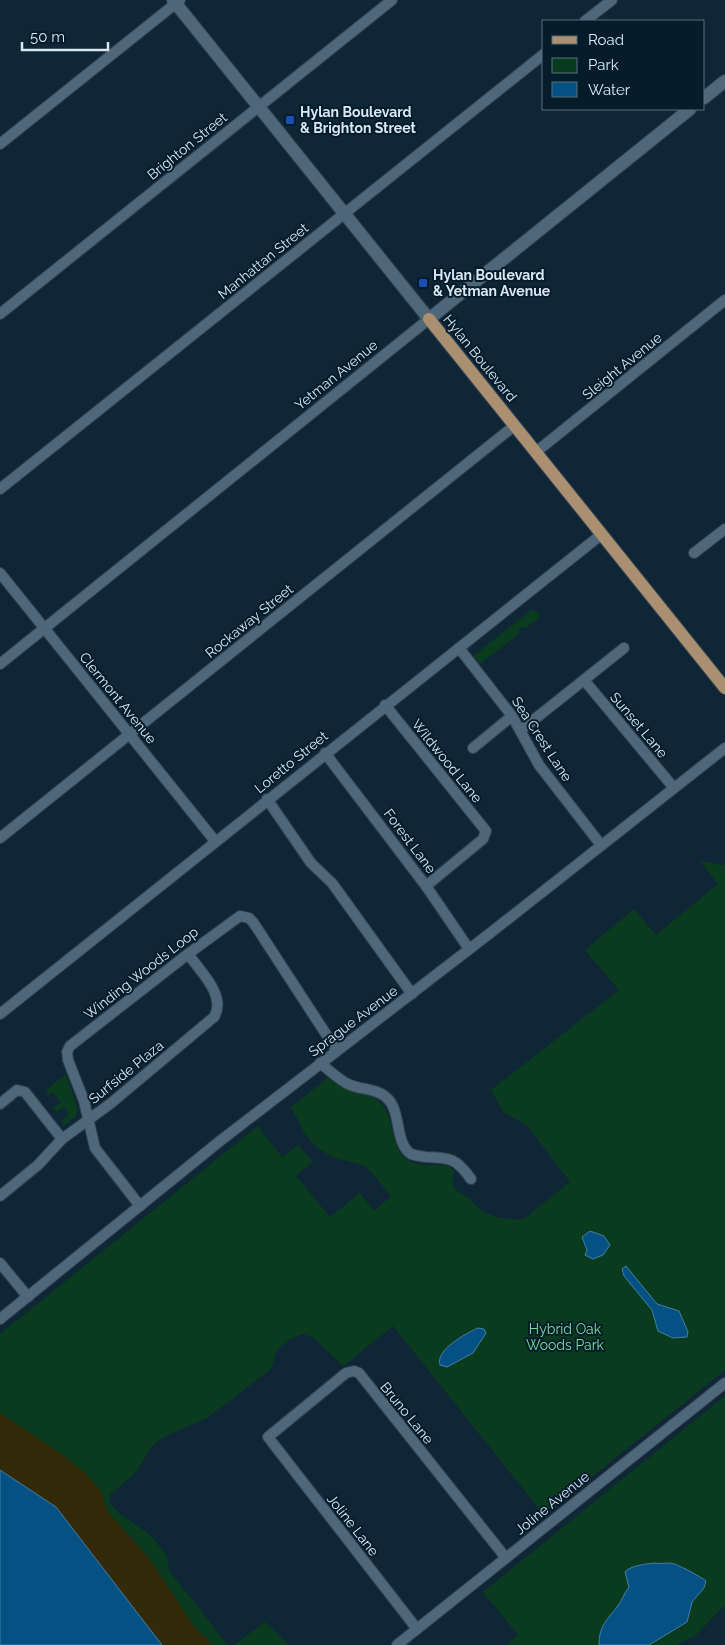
<svg xmlns="http://www.w3.org/2000/svg" width="725" height="1645" font-family="Raleway,sans-serif">
	<style>
		.green { fill: #0b3b1e }
		.sand { fill: #322a09 }
		.water { fill: #055184; stroke: #457ea5 }
		.lines { fill: none; stroke-linecap: round; stroke-linejoin: round }
		.minor-casing { stroke: #344250; stroke-width: 12 }
		.tertiary-casing { stroke: #344250; stroke-width: 14 }
		.primary-casing { stroke: #344250; stroke-width: 14 }
		.minor { stroke: #4e677a; stroke-width: 10 }
		.tertiary { stroke: #4e677a; stroke-width: 12 }
		.primary { stroke: #aa8f70; stroke-width: 12 }
		.transit-dot { fill: #1a4fb4; stroke: #051c2b; stroke-width: 2 }
		.labels { text-anchor: middle; stroke-width: 4; stroke-linejoin: round; paint-order: stroke }
		.poi-label { font-size: 14px; font-weight: bold; fill: #dae8f3; stroke: #051c2b; text-anchor: start }
		.street-label { font-size: 14px; fill: #dae8f3; stroke: #051c2b }
		.park-label { font-size: 14px; fill: #7bde99; stroke: #051c2b }
	</style>
	<rect width="100%" height="100%" fill="#0e2636"/>
	<g class="green">
		<path d="M533,609L540,617L527,627L520,628L518,635L480,664L473,656Z"/>
		<path d="M700,861L725,865V1370L544,1515L393,1326L343,1366L314,1338L303,1334L290,1339L277,1350L271,1369L207,1418L162,1438L151,1447L137,1471L110,1495L109,1502L120,1514L149,1534L166,1554L170,1572L228,1645H213L195,1628L149,1558L107,1511L101,1492L0,1413V1334L258,1126L282,1157L298,1145L313,1162L296,1176L330,1217L360,1193L374,1211L391,1196L366,1166L334,1158L316,1147L305,1134L291,1107L329,1077C344,1092 370,1091 381,1103C397,1120 388,1157 416,1163C427,1166 439,1164 450,1166L454,1173C450,1188 455,1190 467,1197C470,1198 472,1203 475,1205C489,1217 506,1221 524,1219L570,1182L527,1125L504,1113L491,1090L619,990L585,950L634,909L656,935L718,884Z"/>
		<path d="M66,1074L78,1110L76,1116L63,1126L61,1121L69,1114L64,1107L56,1112L53,1108L61,1103L53,1092L49,1095L46,1090Z"/>
		<path d="M725,1396V1605L696,1635L677,1645H506L518,1635L483,1592Z"/>
		<path d="M265,1622L289,1645H234Z"/>
	</g>
	<path class="sand" d="M0,1413L60,1453L86,1474L101,1492L107,1511L149,1558L195,1628L213,1645H162L56,1507L0,1470Z"/>
	<g class="water">
		<path d="M590,1231L604,1236L610,1245L603,1255L593,1259L585,1255L587,1250L582,1237Z"/>
		<path d="M626,1266L657,1304L679,1311L688,1332L687,1337L673,1338L658,1331L652,1310L624,1276L622,1269Z"/>
		<path d="M478,1328L484,1329L486,1333L473,1353L447,1367L440,1365C435,1350 465,1334 478,1328Z"/>
		<path d="M0,1470L56,1507L162,1645H0Z"/>
		<path d="M654,1563C660,1564 665,1563 670,1563C676,1563 701,1577 706,1581L704,1588L692,1602L687,1622L649,1645H599C599,1626 606,1621 617,1607C622,1601 624,1593 629,1587L625,1572C629,1566 646,1564 654,1563Z"/>
	</g>
	<g class="lines">
		<g class="minor-casing">
			<g id="minor">
				<path d="M585,21L612,0"/>
				<path d="M0,144L180,0"/>
				<path d="M0,314L392,0"/>
				<path d="M536,452L725,300"/>
				<path d="M0,489L544,54"/>
				<path d="M694,553L725,529"/>
				<path d="M0,573L215,841"/>
				<path d="M459,648L512,716L539,765L601,845"/>
				<path d="M0,664L429,319"/>
				<path d="M584,680L674,788"/>
				<path d="M385,705L486,831L483,839L426,886"/>
				<path d="M521,730L624,648"/>
				<path d="M473,748L512,716"/>
				<path d="M325,753L426,886L469,949"/>
				<path d="M267,799L311,863L332,883L412,994"/>
				<path d="M0,838L514,426"/>
				<path d="M0,1014L602,534"/>
				<path d="M320,1063C329,1070 338,1079 348,1084C360,1090 377,1088 387,1098C402,1112 394,1142 411,1154C416,1156 421,1156 426,1157C451,1158 456,1158 471,1179"/>
				<path d="M0,1104L17,1090L25,1092L62,1139"/>
				<path d="M0,1196L38,1165L62,1139L110,1104L214,1017C227,996 200,971 188,954"/>
				<path d="M140,1206L95,1148L84,1101L68,1060L67,1052L70,1046L188,954L240,916L249,918L253,922L337,1051"/>
				<path d="M0,1263L28,1297"/>
				<path d="M0,1319L220,1141L489,934L725,748"/>
				<path d="M417,1629L268,1437L346,1373L354,1371L359,1373L506,1558"/>
				<path d="M397,1645L725,1383"/>
			</g>
		</g>
		<g class="tertiary-casing">
			<g id="tertiary">
				<path d="M173,0L429,319L690,109"/>
				<path d="M704,98L725,81"/>
			</g>
		</g>
		<g class="primary-casing">
			<path id="primary" d="M429,319L725,688"/>
		</g>
		<use href="#minor" class="minor"/>
		<use href="#tertiary" class="tertiary"/>
		<use href="#primary" class="primary"/>
	</g>
	<g class="transit-dot">
		<rect x="285" y="115" width="10" height="10" rx="2.5"/>
		<rect x="418" y="278" width="10" height="10" rx="2.5"/>
	</g>
	<g class="labels">
		<g class="poi-label">
			<text x="300" y="117">Hylan Boulevard<tspan x="300" dy="16">&amp; Brighton Street</tspan></text>
			<text x="433" y="280">Hylan Boulevard<tspan x="433" dy="16">&amp; Yetman Avenue</tspan></text>
		</g>
		<g class="street-label">
			<text transform="translate(187 146) rotate(-39)" y="5">Brighton Street</text>
			<text transform="translate(263 261) rotate(-39)" y="5">Manhattan Street</text>
			<text transform="translate(480 358) rotate(51)" y="5">Hylan Boulevard</text>
			<text transform="translate(622 366) rotate(-39)" y="5">Sleight Avenue</text>
			<text transform="translate(336 375) rotate(-39)" y="5">Yetman Avenue</text>
			<text transform="translate(249 621) rotate(-39)" y="5">Rockaway Street</text>
			<text transform="translate(118 698) rotate(51)" y="5">Clermont Avenue</text>
			<text transform="translate(639 725) rotate(50)" y="5">Sunset Lane</text>
			<text transform="translate(542 739) rotate(57)" y="5">Sea Crest Lane</text>
			<text transform="translate(447 761) rotate(51)" y="5">Wildwood Lane</text>
			<text transform="translate(291 762) rotate(-39)" y="5">Loretto Street</text>
			<text transform="translate(410 841) rotate(53)" y="5">Forest Lane</text>
			<text transform="translate(141 973) rotate(-38)" y="5">Winding Woods Loop</text>
			<text transform="translate(353 1021) rotate(-37)" y="5">Sprague Avenue</text>
			<text transform="translate(126 1072) rotate(-39)" y="5">Surfside Plaza</text>
			<text transform="translate(407 1413) rotate(51)" y="5">Bruno Lane</text>
			<text transform="translate(552 1503) rotate(-39)" y="5">Joline Avenue</text>
			<text transform="translate(353 1525) rotate(52)" y="5">Joline Lane</text>
		</g>
		<g class="park-label">
			<text x="565" y="1334">Hybrid Oak<tspan x="565" dy="16">Woods Park</tspan></text>
		</g>
	</g>
	<rect x="542" y="20" width="162" height="90" fill="#051c2b" stroke="#5a6e7b"/>
	<rect x="552" y="36" width="25" height="8" fill="#aa8f70" stroke="#5a6e7b"/>
	<text x="588" y="45" font-size="15" fill="#dae8f3">Road</text>
	<rect x="552" y="58" width="25" height="15" fill="#0b3b1e" stroke="#5a6e7b"/>
	<text x="588" y="70" font-size="15" fill="#dae8f3">Park</text>
	<rect x="552" y="82" width="25" height="15" fill="#055184" stroke="#5a6e7b"/>
	<text x="588" y="95" font-size="15" fill="#dae8f3">Water</text>
	<path d="M22 42v8h86v-8" fill="none" stroke="#dae8f3" stroke-width="2.5"/>
	<text x="30" y="42" font-size="15" fill="#dae8f3" stroke="#051c2b" stroke-width="4" paint-order="stroke">50 m</text>
</svg>
